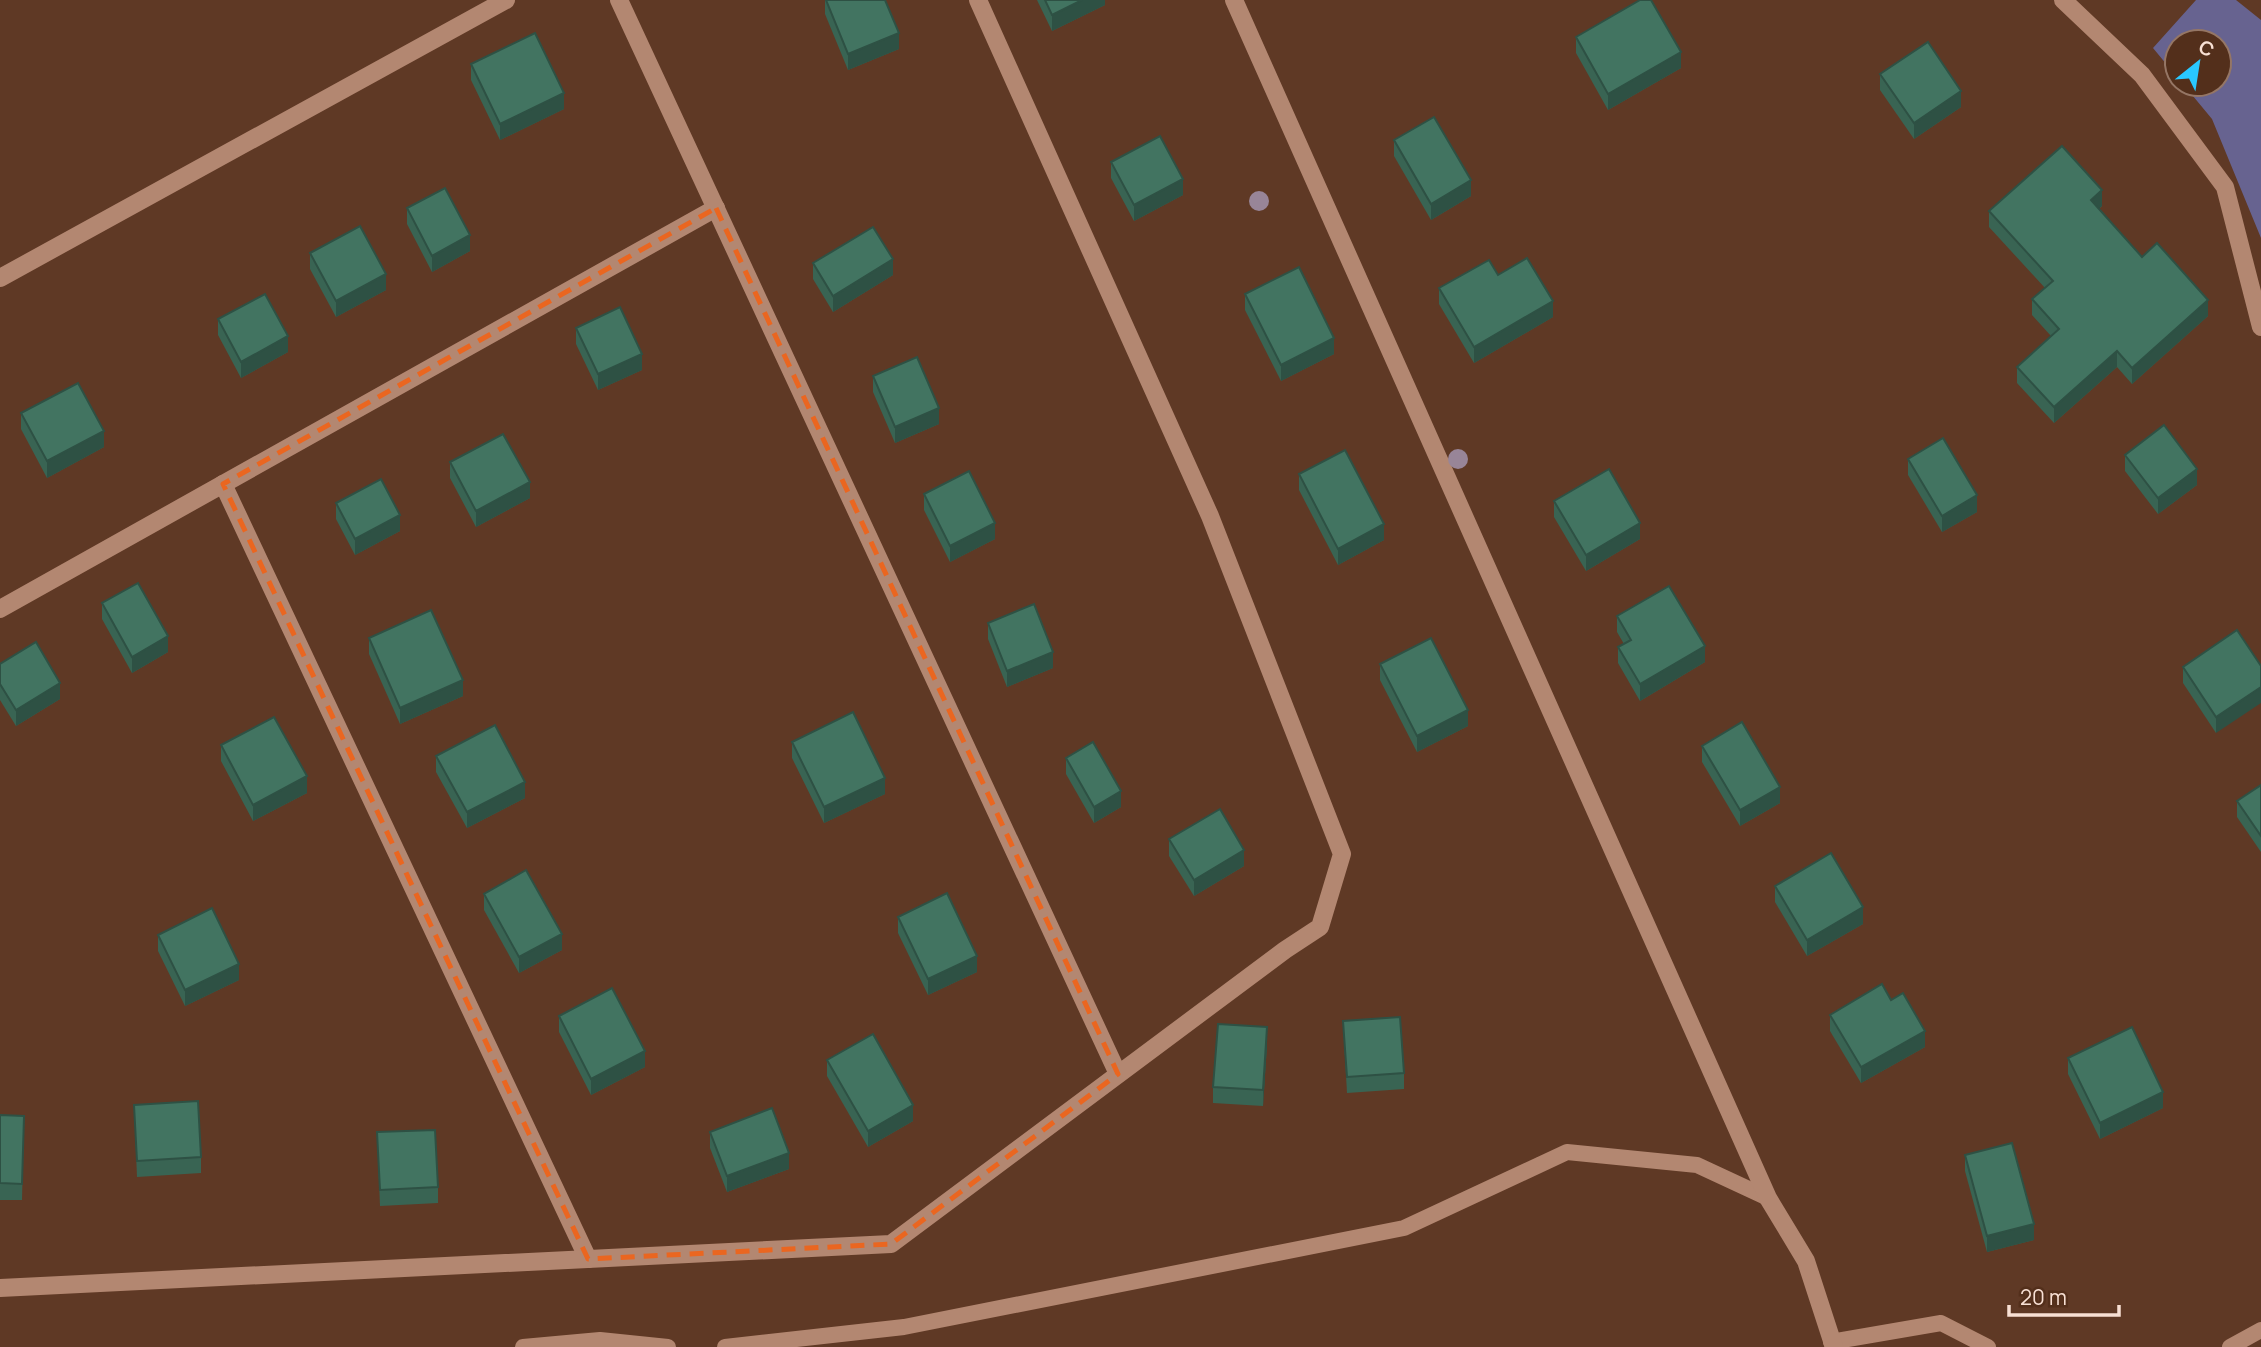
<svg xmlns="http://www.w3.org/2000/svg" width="2261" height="1347" font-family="Manrope,sans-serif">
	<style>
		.green { fill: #676390 }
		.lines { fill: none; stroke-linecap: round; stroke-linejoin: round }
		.service { stroke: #b38771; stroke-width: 16 }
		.minor { stroke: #b38771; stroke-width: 18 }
		.tree { fill: #988598 }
		.wall { fill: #396453 }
		.shaded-wall { fill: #2e5144 }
		.building { fill: #427461; stroke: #2e5144; stroke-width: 2 }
		.marked { fill: none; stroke: #ea6620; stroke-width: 5; stroke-dasharray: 14 9; stroke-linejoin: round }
	</style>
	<rect width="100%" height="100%" fill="#5f3925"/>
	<path class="green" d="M2196,0H2236L2261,20V238L2212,119L2183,84H2219V42H2177V77L2153,48Z"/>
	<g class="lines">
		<g class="service">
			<path d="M1831,1342L1941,1323L1988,1347"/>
			<path d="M523,1347L600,1340L668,1347"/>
			<path d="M725,1347L904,1327L1404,1228L1567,1152L1697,1165L1768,1198"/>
			<path d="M2230,1347L2261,1330"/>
		</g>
		<g class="minor">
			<path d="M619,0L1118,1074"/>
			<path d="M1234,0L1768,1198L1806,1261L1834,1347"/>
			<path d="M2063,0L2142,75L2225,187L2261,327"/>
			<path d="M0,278L506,0"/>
			<path d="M223,484L588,1259"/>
			<path d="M0,609L716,208"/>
			<path d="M0,1288L891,1244L1285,950L1320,927L1342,854L1210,516L978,0"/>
		</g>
	</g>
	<g class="tree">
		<circle cx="1259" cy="201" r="10"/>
		<circle cx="1458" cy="459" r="10"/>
	</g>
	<g class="wall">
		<path d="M825,0H885L899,49L848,70L825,14Z"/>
		<path d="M1037,0H1105V5L1052,31Z"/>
		<path d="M1576,37L1681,68L1608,110L1576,53Z"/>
		<path d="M471,64L564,109L500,140L471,80Z"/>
		<path d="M1880,74L1961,107L1914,139L1880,90Z"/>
		<path d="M1394,140L1471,196L1431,220L1394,156Z"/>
		<path d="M1111,162L1183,195L1134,221L1111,178Z"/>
		<path d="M2102,206L2099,209L2142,257L2208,316L2132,384L2117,367L2054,423L2017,383V367L2051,336L2032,315V299L2045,288L1989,227V211Z"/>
		<path d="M407,208L470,251L432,272L407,224Z"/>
		<path d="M310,253L386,290L336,317L310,269Z"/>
		<path d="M813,263L893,275L833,312L813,279Z"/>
		<path d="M1439,288L1553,317L1474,363L1439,304Z"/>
		<path d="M1245,294L1334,354L1281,381L1245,310Z"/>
		<path d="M218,319L288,352L241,378L218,335Z"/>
		<path d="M576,328L642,370L598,390L576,344Z"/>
		<path d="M873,376L939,424L895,443L873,392Z"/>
		<path d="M21,413L104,447L47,478L21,429Z"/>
		<path d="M2125,455L2197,485L2158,514L2125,471Z"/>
		<path d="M1908,459L1977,512L1942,532L1908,475Z"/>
		<path d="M450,462L530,498L476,527L450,478Z"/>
		<path d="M1299,474L1384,540L1338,565L1299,490Z"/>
		<path d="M924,494L995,539L950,562L924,510Z"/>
		<path d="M1554,501L1640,539L1586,571L1554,517Z"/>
		<path d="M336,503L400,531L355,555L336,519Z"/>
		<path d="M102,603L168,652L132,673L102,619Z"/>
		<path d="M1617,616L1705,662L1640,701L1618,663V647L1624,644L1617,632Z"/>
		<path d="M988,623L1053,668L1007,687L988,639Z"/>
		<path d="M2237,630L2216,733L2183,683V667Z"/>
		<path d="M369,638L463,696L400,724L369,654Z"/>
		<path d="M0,664L60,699L16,726L0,700Z"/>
		<path d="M1380,664L1468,726L1417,752L1380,680Z"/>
		<path d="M792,742L885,794L824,823L792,758Z"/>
		<path d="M221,745L307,793L253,821L221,761Z"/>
		<path d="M1702,746L1780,803L1740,826L1702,762Z"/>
		<path d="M436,756L525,798L467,828L436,772Z"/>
		<path d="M1066,758L1121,807L1094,823L1066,774Z"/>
		<path d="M2261,785V852L2237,817V801Z"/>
		<path d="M1169,839L1244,866L1194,896L1169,856Z"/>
		<path d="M1775,886L1863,924L1807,956L1775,902Z"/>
		<path d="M484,894L562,950L519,973L484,910Z"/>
		<path d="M898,917L977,972L928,995L898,933Z"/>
		<path d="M158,935L239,980L185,1006L158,951Z"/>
		<path d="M1891,1000L1925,1047L1861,1083L1830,1031V1015Z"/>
		<path d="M559,1016L645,1067L591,1095L559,1032Z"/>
		<path d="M1343,1021L1404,1073V1089L1347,1093Z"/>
		<path d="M1267,1044L1263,1106L1213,1103V1087Z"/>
		<path d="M2068,1058L2163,1108L2100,1139L2068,1074Z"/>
		<path d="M827,1060L913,1121L868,1147L827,1076Z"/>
		<path d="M134,1105L201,1157V1173L137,1177Z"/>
		<path d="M0,1115L24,1116L22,1200H0Z"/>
		<path d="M377,1132L438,1187V1203L380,1206Z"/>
		<path d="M710,1132L789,1169L727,1192L710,1148Z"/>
		<path d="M1965,1155L2034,1240L1987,1252L1965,1171Z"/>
	</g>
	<g class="shaded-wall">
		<path d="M1082,0H1105V5L1052,31V15Z"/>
		<path d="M899,33V49L848,70V54Z"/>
		<path d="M1681,52V68L1608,110V94Z"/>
		<path d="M1961,91V107L1914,139V123Z"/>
		<path d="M564,93V109L500,140V124Z"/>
		<path d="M1183,179V195L1134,221V205Z"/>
		<path d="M1471,180V196L1431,220V204Z"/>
		<path d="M2102,190V206L2091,216V200Z"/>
		<path d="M470,235V251L432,272V256Z"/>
		<path d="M893,259V275L833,312V296Z"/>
		<path d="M386,274V290L336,317V301Z"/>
		<path d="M2208,300V316L2132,384V368Z"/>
		<path d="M1553,301V317L1474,363V347Z"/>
		<path d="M288,336V352L241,378V362Z"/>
		<path d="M1334,338V354L1281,381V365Z"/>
		<path d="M2117,351V367L2054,423V407Z"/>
		<path d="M642,354V370L598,390V374Z"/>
		<path d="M939,408V424L895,443V427Z"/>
		<path d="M104,431V447L47,478V461Z"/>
		<path d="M2197,469V485L2158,514V498Z"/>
		<path d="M530,482V498L476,527V511Z"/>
		<path d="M1977,495V512L1942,532V516Z"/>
		<path d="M400,515V531L355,555V539Z"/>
		<path d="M995,523V539L950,562V546Z"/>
		<path d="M1640,523V539L1586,571V555Z"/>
		<path d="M1384,524V540L1338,565V549Z"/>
		<path d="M168,636V652L132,673V657Z"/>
		<path d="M1705,646V662L1640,701V684Z"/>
		<path d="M1053,652V668L1007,687V671Z"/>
		<path d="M463,680V696L400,724V708Z"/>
		<path d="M60,683V699L16,726V710Z"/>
		<path d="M2261,687V703L2216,733V717Z"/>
		<path d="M1468,710V726L1417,752V736Z"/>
		<path d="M307,776V793L253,821V805Z"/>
		<path d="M885,778V794L824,823V807Z"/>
		<path d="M525,782V798L467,828V812Z"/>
		<path d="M1780,787V803L1740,826V810Z"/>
		<path d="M1121,791V807L1094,823V807Z"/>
		<path d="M1244,850V866L1194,896V880Z"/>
		<path d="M1863,907V924L1807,956V940Z"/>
		<path d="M562,934V950L519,973V957Z"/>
		<path d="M977,956V972L928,995V979Z"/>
		<path d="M239,964V980L185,1006V990Z"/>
		<path d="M1267,1027V1044L1263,1106V1090Z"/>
		<path d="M1925,1031V1047L1861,1083V1067Z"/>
		<path d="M645,1051V1067L591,1095V1079Z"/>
		<path d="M2163,1092V1108L2100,1139V1123Z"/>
		<path d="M913,1105V1121L868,1147V1131Z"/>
		<path d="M789,1153V1169L727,1192V1176Z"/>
		<path d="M2034,1224V1240L1987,1252V1236Z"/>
	</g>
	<g class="building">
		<path d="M826,0H885L899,33L848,54Z"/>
		<path d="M1045,0H1082L1052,15Z"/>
		<path d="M1640,0H1651L1681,52L1608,94L1576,37Z"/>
		<path d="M535,33L564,93L500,124L471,64Z"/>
		<path d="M1928,42L1961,91L1914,123L1880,74Z"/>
		<path d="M1434,117L1471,180L1431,204L1394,140Z"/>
		<path d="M1160,136L1183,179L1134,205L1111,162Z"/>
		<path d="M2062,146L2102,190L2091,200L2142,257L2157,243L2208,300L2132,368L2117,351L2054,407L2017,367L2059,329L2032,299L2053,281L1989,211Z"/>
		<path d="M445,188L470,235L432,256L407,208Z"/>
		<path d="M360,226L386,274L336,301L310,253Z"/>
		<path d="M873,227L893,259L833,296L813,263Z"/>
		<path d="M1527,258L1553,301L1474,347L1439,288L1489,260L1498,275Z"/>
		<path d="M1299,267L1334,338L1281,365L1245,294Z"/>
		<path d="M265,294L288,336L241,362L218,319Z"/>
		<path d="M620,307L642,354L598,374L576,328Z"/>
		<path d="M917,357L939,408L895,427L873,376Z"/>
		<path d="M78,383L104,431L47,461L21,413Z"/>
		<path d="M2164,425L2197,469L2158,498L2125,455Z"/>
		<path d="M503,434L530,482L476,511L450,462Z"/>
		<path d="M1943,438L1977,495L1942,516L1908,459Z"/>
		<path d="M1345,450L1384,524L1338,549L1299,474Z"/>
		<path d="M1609,469L1640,523L1586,555L1554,501Z"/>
		<path d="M969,471L995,523L950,546L924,494Z"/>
		<path d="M381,479L400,515L355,539L336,503Z"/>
		<path d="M138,583L168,636L132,657L102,603Z"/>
		<path d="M1669,586L1705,646L1640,684L1618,647L1631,640L1617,616Z"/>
		<path d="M1034,604L1053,652L1007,671L988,623Z"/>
		<path d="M431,610L463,680L400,708L369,638Z"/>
		<path d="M2237,630L2261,666V687L2216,717L2183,667Z"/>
		<path d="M1431,638L1468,710L1417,736L1380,664Z"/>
		<path d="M36,642L60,683L16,710L0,684V664Z"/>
		<path d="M853,712L885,778L824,807L792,742Z"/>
		<path d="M274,717L307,776L253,805L221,745Z"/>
		<path d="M1742,722L1780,787L1740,810L1702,746Z"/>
		<path d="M495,725L525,782L467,812L436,756Z"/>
		<path d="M1093,742L1121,791L1094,807L1066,758Z"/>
		<path d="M2261,785V836L2237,801Z"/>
		<path d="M1220,809L1244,850L1194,880L1169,839Z"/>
		<path d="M1831,853L1863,907L1807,940L1775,886Z"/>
		<path d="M526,870L562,934L519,957L484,894Z"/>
		<path d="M947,893L977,956L928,979L898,917Z"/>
		<path d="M212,908L239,964L185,990L158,935Z"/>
		<path d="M1882,984L1891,1000L1903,993L1925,1031L1861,1067L1830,1015Z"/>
		<path d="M612,988L645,1051L591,1079L559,1016Z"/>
		<path d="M1400,1017L1404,1073L1347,1077L1343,1021Z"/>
		<path d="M1218,1024L1267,1027L1263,1090L1213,1087Z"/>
		<path d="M2132,1027L2163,1092L2100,1123L2068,1058Z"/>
		<path d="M873,1034L913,1105L868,1131L827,1060Z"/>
		<path d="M198,1101L201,1157L137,1161L134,1105Z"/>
		<path d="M772,1108L789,1153L727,1176L710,1132Z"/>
		<path d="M0,1115L24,1116L22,1184L0,1183Z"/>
		<path d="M435,1130L438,1187L380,1190L377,1132Z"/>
		<path d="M2012,1143L2034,1224L1987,1236L1965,1155Z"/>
	</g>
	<path class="marked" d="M716,208L1118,1074L891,1244L588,1259L223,484Z"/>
	<g transform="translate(2198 63) rotate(30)"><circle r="33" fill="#532f1b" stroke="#957665" stroke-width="2"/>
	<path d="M0-5L12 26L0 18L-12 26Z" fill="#29c8ff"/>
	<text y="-10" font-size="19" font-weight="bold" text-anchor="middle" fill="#f8e0d4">С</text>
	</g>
	<path d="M2009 1305v10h110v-10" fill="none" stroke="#f8e0d4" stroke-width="3.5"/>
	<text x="2020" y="1305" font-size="21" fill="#f8e0d4" stroke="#532f1b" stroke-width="5" paint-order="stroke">20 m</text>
</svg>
